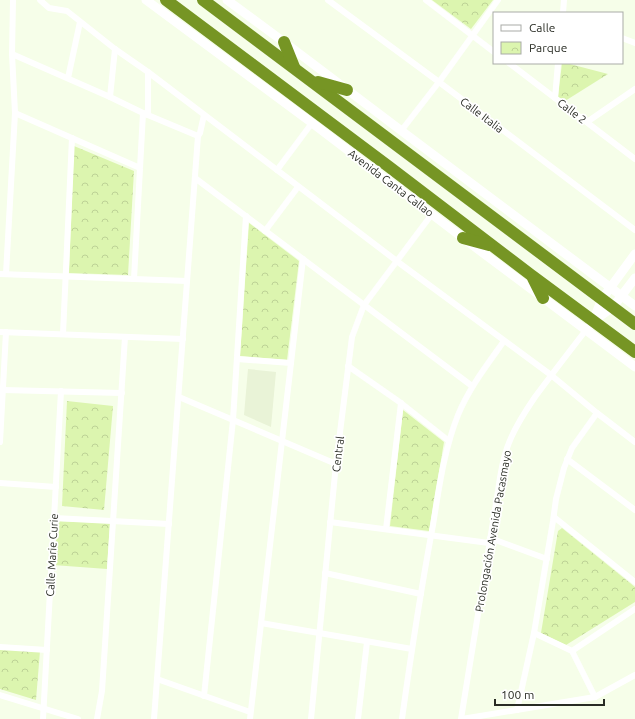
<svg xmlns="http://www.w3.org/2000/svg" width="635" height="719" font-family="Ubuntu,sans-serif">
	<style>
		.built { fill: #e9f3d7 }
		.park { fill: url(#park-crowns) }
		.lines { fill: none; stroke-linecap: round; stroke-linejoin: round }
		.street { stroke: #fff; stroke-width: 6 }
		.secondary { stroke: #fff; stroke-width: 9 }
		.highway { stroke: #769524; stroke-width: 12 }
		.labels { text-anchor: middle; stroke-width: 3.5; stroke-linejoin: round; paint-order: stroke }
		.street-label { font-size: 11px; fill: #292c24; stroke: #fff }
	</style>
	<defs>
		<pattern id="park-crowns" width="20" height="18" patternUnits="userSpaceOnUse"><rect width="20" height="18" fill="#dcf5af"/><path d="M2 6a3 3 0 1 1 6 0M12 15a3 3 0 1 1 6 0" fill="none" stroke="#bdd296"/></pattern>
	</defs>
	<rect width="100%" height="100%" fill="#f6fee9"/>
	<path class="built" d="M248,369L276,372L271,427L244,415Z"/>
	<g class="park">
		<path d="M432,0H493L471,29Z"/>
		<path d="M562,63H566L608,74L565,101L558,97Z"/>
		<path d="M74,146L134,171L128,275L69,273Z"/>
		<path d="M249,223L299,261L287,360L240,356Z"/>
		<path d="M67,401L113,406L104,510L62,506Z"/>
		<path d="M403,410L444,442L429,531L390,526Z"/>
		<path d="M56,521L110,523L107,569L53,565Z"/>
		<path d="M562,528L635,587V602L566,645L541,633L558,531Z"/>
		<path d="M0,649L40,651L36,700L0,689Z"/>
	</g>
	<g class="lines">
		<g class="street">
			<path d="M40,0L49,8L67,11L115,49L148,72L402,265L551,375L597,413L635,442"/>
			<path d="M328,0L439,82L635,230"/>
			<path d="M426,0L494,52"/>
			<path d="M563,13L564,0"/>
			<path d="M622,38L635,43"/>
			<path d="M12,54L110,97L143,113L198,136L154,719"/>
			<path d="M509,63L635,159"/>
			<path d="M68,78L80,22"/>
			<path d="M110,97L115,49"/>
			<path d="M555,98L558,63"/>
			<path d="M15,113L140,168"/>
			<path d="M148,115V72"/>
			<path d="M587,122L635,89"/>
			<path d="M401,131L439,82L498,0"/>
			<path d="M198,136L200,133L204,115"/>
			<path d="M277,170L312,123"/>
			<path d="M195,178L472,386"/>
			<path d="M265,231L298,187"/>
			<path d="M0,274L187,281"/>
			<path d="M6,274L15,113L12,54L13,0"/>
			<path d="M134,279L143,113"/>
			<path d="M0,332L183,339"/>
			<path d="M63,334L72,138"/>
			<path d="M237,359L291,363"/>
			<path d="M348,366L401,403L449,441"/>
			<path d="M3,390L122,393"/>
			<path d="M179,397L336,464"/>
			<path d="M0,442L6,332"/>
			<path d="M567,459L635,510"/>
			<path d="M0,483L56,487"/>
			<path d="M554,517L635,582"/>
			<path d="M54,518L169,524"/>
			<path d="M330,522L489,543"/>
			<path d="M386,529L401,403"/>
			<path d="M490,538L547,559"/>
			<path d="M325,573L421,594"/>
			<path d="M261,623L412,649"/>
			<path d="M534,633L572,651L635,609"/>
			<path d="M0,647L47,650"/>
			<path d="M572,651L595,697"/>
			<path d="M157,679L250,712"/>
			<path d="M0,695L78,719"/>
			<path d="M204,696L233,420L246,216"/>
			<path d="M517,710L534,633L553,521L556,499L564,468L572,448L597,413"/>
			<path d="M43,719L61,391"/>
			<path d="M97,719L102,691L125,337"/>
			<path d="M250,719L282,441L303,259"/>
			<path d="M311,719L336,464L352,337L364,305L432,214"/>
			<path d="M358,719L367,642"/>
			<path d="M402,719C411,654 421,589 433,525C439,488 444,450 458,415C469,388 487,365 504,341"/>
			<path d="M461,719L498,491C500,476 502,462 507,448C513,430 524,413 535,397C552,374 569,352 586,330"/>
			<path d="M462,719L595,697L635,675"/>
		</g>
		<g class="secondary">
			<path d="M146,0L312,123L463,238L635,367"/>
			<path d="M227,0L284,42L411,138L635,306"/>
			<path d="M593,321L613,307L635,278"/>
			<path d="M590,325L593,321L602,299L635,254"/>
		</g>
		<g class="highway">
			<path d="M166,0L388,166L531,275L635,352"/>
			<path d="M203,0L635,324"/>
			<path d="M284,42L294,67"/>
			<path d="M318,82L347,90"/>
			<path d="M463,238L489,245"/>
			<path d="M533,278L543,298"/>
		</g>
	</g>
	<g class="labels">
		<g class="street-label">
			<text transform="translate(572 111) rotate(37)" y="4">Calle 2</text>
			<text transform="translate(482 115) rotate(37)" y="4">Calle Italia</text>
			<text transform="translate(391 183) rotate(37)" y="4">Avenida Canta Callao</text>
			<text transform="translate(338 454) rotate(-83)" y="4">Central</text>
			<text transform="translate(493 531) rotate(-80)" y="4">Prolongación Avenida Pacasmayo</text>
			<text transform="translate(52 555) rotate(-87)" y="4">Calle Marie Curie</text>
		</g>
	</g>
	<rect x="493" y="12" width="130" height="52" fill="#ffffff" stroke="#a9aba7"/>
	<rect x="501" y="25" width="20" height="6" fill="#ffffff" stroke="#a9aba7"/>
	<text x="529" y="32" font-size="12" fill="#292c24">Calle</text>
	<rect x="501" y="42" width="20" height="12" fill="url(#park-crowns)" stroke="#a9aba7"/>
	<text x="529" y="52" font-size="12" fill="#292c24">Parque</text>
	<path d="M495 699v6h109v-6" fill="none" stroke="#292c24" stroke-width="2"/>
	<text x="501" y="699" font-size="12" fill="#292c24" stroke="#ffffff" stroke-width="3" paint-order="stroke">100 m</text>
</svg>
